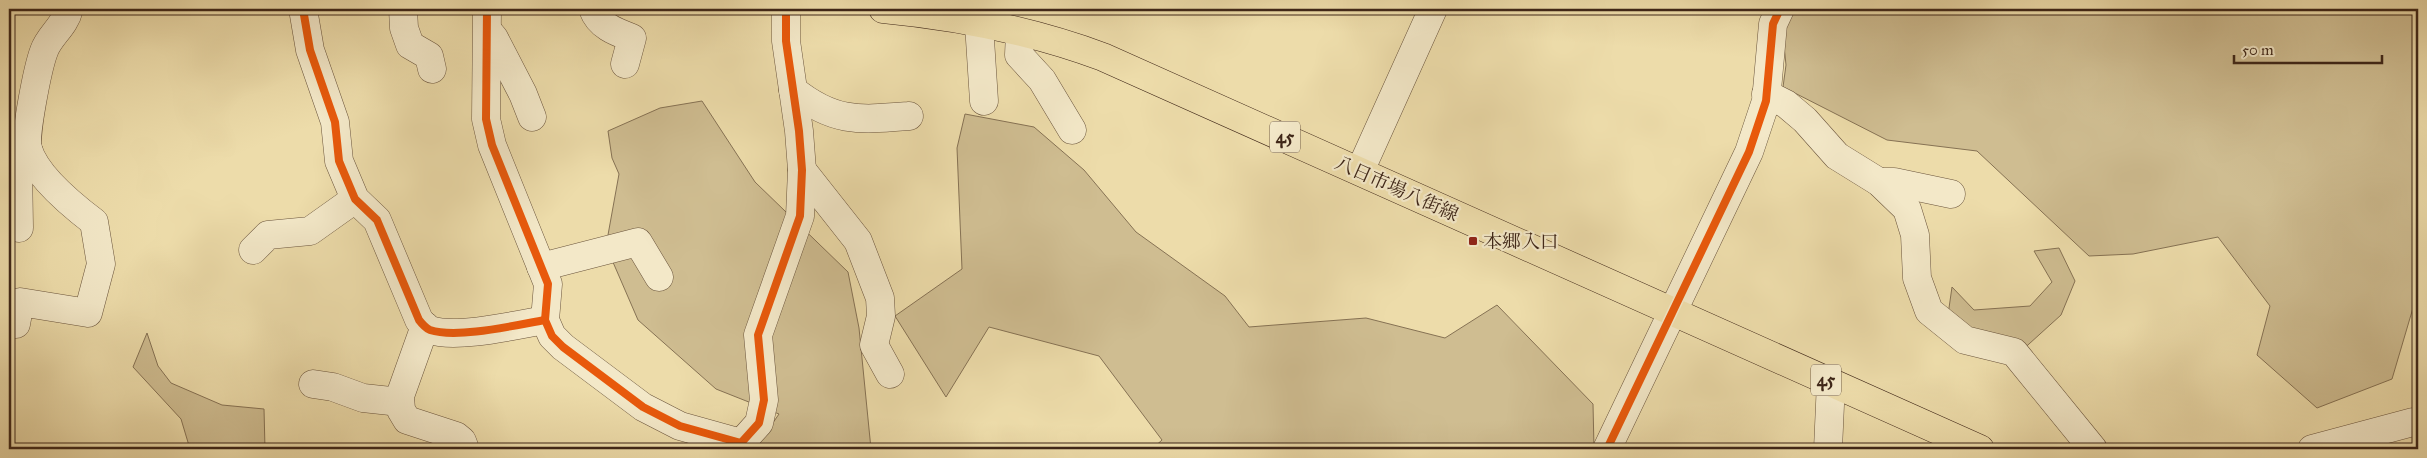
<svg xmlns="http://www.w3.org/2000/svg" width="2427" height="458" font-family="'IM FELL Great Primer','Noto Serif JP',serif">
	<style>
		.green { fill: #cfbd91; stroke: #867254 }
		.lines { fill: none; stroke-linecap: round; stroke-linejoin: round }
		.minor-casing { stroke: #6a543c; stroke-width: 29 }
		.major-casing { stroke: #3e2618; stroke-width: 29 }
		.minor { stroke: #f3e8c8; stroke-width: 28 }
		.major { stroke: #eddcaa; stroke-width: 28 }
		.cycleway-casing { stroke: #f3e8c8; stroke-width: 11 }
		.cycleway { stroke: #e8590c; stroke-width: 8 }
		.poi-dot { fill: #8f2418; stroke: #f3e8c8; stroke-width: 2 }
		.labels { text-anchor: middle; stroke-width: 4.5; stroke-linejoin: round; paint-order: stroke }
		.shield { fill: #f3e8c8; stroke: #74604d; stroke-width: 1 }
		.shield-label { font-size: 18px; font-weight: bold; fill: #3e2618 }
		.street-label { font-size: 19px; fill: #3e2618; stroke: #f3e8c8 }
		.poi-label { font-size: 19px; fill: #3e2618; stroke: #f3e8c8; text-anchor: start }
	</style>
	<rect width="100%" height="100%" fill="#eddcaa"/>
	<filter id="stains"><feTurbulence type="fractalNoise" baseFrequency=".004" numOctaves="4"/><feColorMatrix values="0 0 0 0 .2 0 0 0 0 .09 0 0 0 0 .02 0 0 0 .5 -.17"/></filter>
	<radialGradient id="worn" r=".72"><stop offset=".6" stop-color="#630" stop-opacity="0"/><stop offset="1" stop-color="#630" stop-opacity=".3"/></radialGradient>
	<g class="green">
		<path d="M1794,9H2418V291L2392,379L2317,408L2257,355L2270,306L2218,237L2133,254L2089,256L1977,151L1887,140L1783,87L1786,65L1783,35L1790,10Z"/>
		<path d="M702,101L755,182L848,272L859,328L871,449H755L779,414L716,389L638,320L606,246L619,174L612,158L608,131L660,108Z"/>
		<path d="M965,114L1034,127L1084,170L1136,232L1225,296L1249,327L1366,318L1445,338L1497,305L1593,404L1594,449H1152L1162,440L1099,356L989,327L946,397L895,316L962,269L957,148Z"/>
		<path d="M2059,248L2075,281L2061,315L2008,363L1948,315L1952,287L1974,310L2030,306L2052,282L2034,251Z"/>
		<path d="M147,333L158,366L171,383L222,405L264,409L265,449H190L181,419L133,367Z"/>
	</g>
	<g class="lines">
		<g class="minor-casing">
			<g id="minor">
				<path d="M303,9L310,50L335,122L339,161L355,199L377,220L419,320C422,324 426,328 430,330C457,339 516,325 545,320"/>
				<path d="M403,9L404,28L410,45L429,56L432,69"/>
				<path d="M487,9L486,119L492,145L548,284L545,320L552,336L563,347L643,407L680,426L741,443L744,449"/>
				<path d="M593,9C599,26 616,32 632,38L625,64"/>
				<path d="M979,24L984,101"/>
				<path d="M489,32L494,38L523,94L532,117"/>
				<path d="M1020,33L1019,55L1042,80L1072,130"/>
				<path d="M793,90C834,123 859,120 909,116"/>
				<path d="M1766,94L1786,104L1805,120L1837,156L1879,182L1907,209L1915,235L1917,278L1929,311L1965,340L2014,352L2093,449"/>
				<path d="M802,170L858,241L880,298L881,316L874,345L890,374"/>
				<path d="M1360,171L1433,9"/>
				<path d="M1879,182H1894L1951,194"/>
				<path d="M19,228L18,163L28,149"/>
				<path d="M253,250L268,235L310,231L355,199"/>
				<path d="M541,267L638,242L659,277"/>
				<path d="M16,324L20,302L88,313L101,264L94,222C73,206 36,176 28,149C24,136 38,67 44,51C49,36 65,26 69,9"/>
				<path d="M425,326L400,396L401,410L407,420L456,436L462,441L465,449"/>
				<path d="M313,384L333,387L363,398L400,402"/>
				<path d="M741,443L759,423L764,400L758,335L800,216L802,170L799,131L786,41V9"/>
				<path d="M1607,449L1749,152L1766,101L1773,24L1780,9"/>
				<path d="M1828,449L1831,382"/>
				<path d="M2312,449L2413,422"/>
			</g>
		</g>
		<g class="major-casing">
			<path id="major" d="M883,9C957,16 1033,31 1103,57L1980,449"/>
		</g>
		<use href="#minor" class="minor"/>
		<use href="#major" class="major"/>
		<g class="cycleway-casing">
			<g id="cycleway">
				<path d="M303,9L310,50L335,122L339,161L355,199L377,220L419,320C422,324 426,328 430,330C457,339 516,325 545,320"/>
				<path d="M487,9L486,119L492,145L548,284L545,320L552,336L563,347L643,407L680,426L741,443L744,449"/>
				<path d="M741,443L759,423L764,400L758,335L800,216L802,170L799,131L786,41V9"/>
				<path d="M1607,449L1749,152L1766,101L1773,24L1780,9"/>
			</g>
		</g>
		<use href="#cycleway" class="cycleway"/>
	</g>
	<rect class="poi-dot" x="1468" y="236" width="10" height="10" rx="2.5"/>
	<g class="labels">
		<g class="shield">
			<rect x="1270" y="121.5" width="30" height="31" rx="4"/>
			<rect x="1811" y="364.5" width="30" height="31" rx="4"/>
		</g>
		<g class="shield-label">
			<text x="1285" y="143">45</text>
			<text x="1826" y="386">45</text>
		</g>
		<g class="street-label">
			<text transform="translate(1397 188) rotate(24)" y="7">八日市場八街線</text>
		</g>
		<g class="poi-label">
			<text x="1483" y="248">本郷入口</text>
		</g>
	</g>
	<rect width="2427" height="458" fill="none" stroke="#eddcaa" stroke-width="30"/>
	<rect x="10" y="10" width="2407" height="438" fill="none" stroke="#3e2618" stroke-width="2.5"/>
	<rect x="15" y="15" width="2397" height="428" fill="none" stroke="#3e2618"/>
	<path d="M2234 55v8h148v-8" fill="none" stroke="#3e2618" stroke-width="2.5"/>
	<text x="2242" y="55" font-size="15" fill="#3e2618" stroke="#f3e8c8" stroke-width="4" paint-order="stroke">50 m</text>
	<rect width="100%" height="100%" filter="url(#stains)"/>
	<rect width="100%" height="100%" fill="url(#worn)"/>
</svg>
